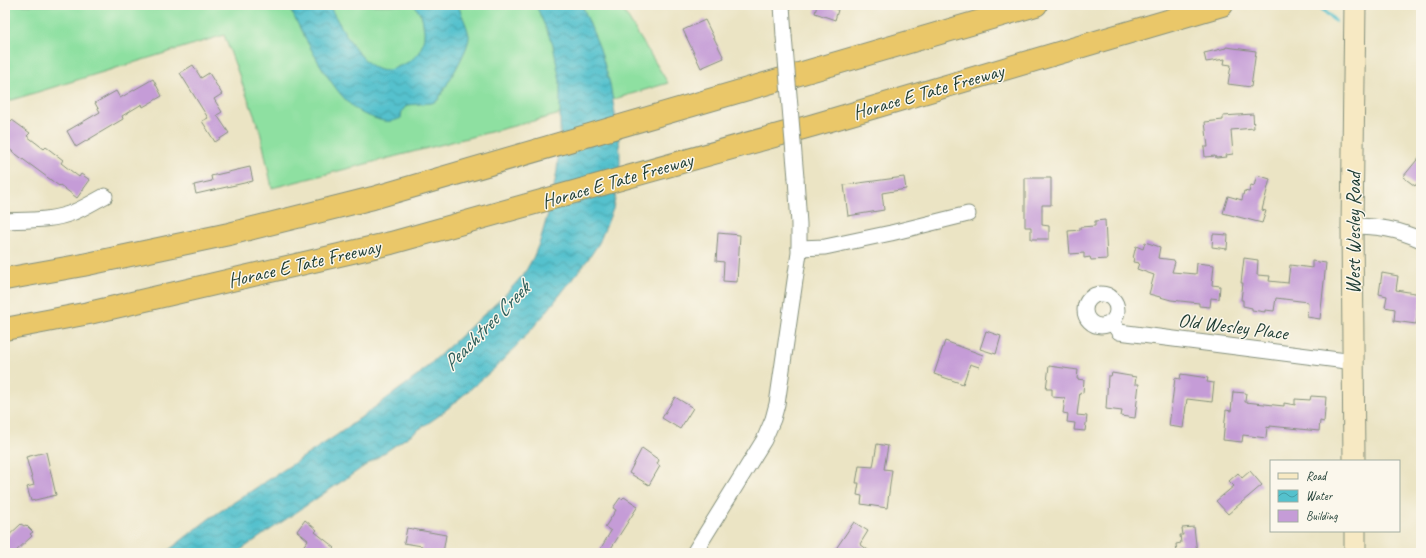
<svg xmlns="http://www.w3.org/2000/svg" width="1426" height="558" font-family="Caveat,sans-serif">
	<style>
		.grass { fill: #8ee0a1; stroke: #568e6a }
		.water { fill: url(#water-waves); stroke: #3a7f80 }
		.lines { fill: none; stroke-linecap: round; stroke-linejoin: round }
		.stream { stroke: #54c1cd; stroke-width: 3.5 }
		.building { fill: #c59cd7 }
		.street-casing { stroke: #85907c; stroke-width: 17 }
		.secondary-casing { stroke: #85907c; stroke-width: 23 }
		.highway-casing { stroke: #85907c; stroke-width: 24 }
		.street { stroke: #fff; stroke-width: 15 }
		.secondary { stroke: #f7e9c3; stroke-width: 21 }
		.highway { stroke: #eac769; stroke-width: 22 }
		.street-bridge-casing { stroke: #85907c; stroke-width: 17; stroke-linecap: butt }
		.street-bridge { stroke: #fff; stroke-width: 15 }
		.labels { text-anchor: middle; stroke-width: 3; stroke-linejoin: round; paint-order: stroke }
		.street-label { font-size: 20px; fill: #1f3d34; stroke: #fbf7ec }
		.water-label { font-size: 21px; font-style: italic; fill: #2c5e5a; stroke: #fbf7ec }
	</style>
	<defs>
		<pattern id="water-waves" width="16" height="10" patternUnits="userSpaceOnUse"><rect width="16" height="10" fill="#54c1cd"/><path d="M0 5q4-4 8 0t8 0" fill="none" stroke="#459ea7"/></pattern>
	</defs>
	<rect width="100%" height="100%" fill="#fbf7ec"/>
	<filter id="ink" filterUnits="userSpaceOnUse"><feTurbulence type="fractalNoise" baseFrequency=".025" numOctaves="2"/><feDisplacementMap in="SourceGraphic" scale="8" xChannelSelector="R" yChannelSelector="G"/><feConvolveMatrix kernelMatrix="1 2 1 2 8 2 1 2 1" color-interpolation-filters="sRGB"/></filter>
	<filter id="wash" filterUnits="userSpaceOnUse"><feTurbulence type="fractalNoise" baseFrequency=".012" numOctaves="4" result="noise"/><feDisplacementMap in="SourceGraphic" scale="16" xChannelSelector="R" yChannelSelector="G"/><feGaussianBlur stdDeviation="0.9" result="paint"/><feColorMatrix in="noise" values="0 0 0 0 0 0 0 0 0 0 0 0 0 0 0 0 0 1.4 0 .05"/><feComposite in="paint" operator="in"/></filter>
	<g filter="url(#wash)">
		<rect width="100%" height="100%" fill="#ebe4c4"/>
		<path class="grass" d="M5,5H620L668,83L584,108L272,188L260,131L224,35L5,102Z"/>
		<g class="water">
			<path d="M288,5H329C338,22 359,61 377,69C384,72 391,70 397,67C415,61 425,50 424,30C423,26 423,19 421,15C419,12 416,8 414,5H458C461,14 467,25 469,35C471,47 445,87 438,100L432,103L407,105L402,111L401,118C390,123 385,122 374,118C370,116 364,115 360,112C331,94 304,35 288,5Z"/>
			<path d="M536,5H582L600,49L610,84L619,138L620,156V174L613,209L599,243L589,258L544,315L520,342L495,368L440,415L236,553H165L210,518L337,435L416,377L504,296L524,274L533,258L540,241L550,207L557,171L560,135V81L553,45Z"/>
		</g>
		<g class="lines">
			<path class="stream" d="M1318,5L1335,21"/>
		</g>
		<g id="blocks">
			<g class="building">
				<path d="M817,5H825L838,10L835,20L815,13Z"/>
				<path d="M705,20L724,58L701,68L683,30Z"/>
				<path d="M1226,47L1256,51L1251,87L1228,84L1231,65L1224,64L1225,59L1206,62L1204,53L1226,48Z"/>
				<path d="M193,65L201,78L209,73L222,94L214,99L222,112L217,115L229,133L215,142L202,121L208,118L180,73Z"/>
				<path d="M153,79L162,96L143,107L142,104L122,116L123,119L76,147L67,131L100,112L95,103L116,91L120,98Z"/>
				<path d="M1253,114L1254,128L1231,130L1233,154L1226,155L1227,157L1216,158L1215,156L1205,157L1204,147H1208L1205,122L1223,120V116Z"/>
				<path d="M5,120L9,123L12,120L30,133L27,136L44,149L46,147L63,160L61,163L79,177L81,174L90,180L77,198L60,185L59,186L5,146Z"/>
				<path d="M1421,155V178L1415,186L1403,177Z"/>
				<path d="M250,167L253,181L196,194L194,185L212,181L211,176Z"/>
				<path d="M1257,175L1270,179L1262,210L1266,211L1262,223L1223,213L1228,196L1242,200L1244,191L1249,192L1251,185L1254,186Z"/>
				<path d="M904,177L906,189L882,193L884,210L848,216L844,185Z"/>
				<path d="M1025,178H1051V205H1042V225L1049,226V239H1031V227H1025Z"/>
				<path d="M1105,220L1107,259L1091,260L1090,257L1084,258V253L1070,254L1068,231L1080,230V227L1095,226V221Z"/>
				<path d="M718,233L740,235L737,282L723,281L724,262L716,261Z"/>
				<path d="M1213,234L1228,235L1227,249L1212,247Z"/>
				<path d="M1145,242L1160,247L1158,258L1174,260V261L1175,262L1172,272L1196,274L1197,263L1214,265L1212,285L1220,286L1219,299L1211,298L1210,307L1199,306V303L1171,300L1149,294L1154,275L1137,269L1139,263L1133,262L1134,258H1133L1136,246L1143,249Z"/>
				<path d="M1244,258L1258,260L1257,275L1270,276L1269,281L1288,283L1290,265L1312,268V261L1326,263L1320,319L1307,317L1308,302L1276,298L1274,311L1265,310V312L1252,310V308L1243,306V300H1241L1243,283H1241Z"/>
				<path d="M1382,273L1398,276L1396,290L1421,294V301L1416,324L1394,321L1395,309L1385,307L1387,296L1379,294Z"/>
				<path d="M986,331L1001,336L996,354L980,349Z"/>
				<path d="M945,341L983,355L979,367L970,364L963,384L934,374Z"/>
				<path d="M1049,366L1078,370L1077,379L1084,380L1083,393L1080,392L1077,415L1087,416L1085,431L1074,430L1075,423L1067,422L1068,414L1063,413L1065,398L1052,397V389H1046Z"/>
				<path d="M1112,373L1136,377L1135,384H1139L1135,418L1121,416L1122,411L1106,409L1108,376H1111Z"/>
				<path d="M1181,374L1208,378L1207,382L1214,383L1212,402L1187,399L1183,428L1169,426L1175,378L1180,379Z"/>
				<path d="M1233,392L1246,393L1245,402L1284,406V403L1295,405V399L1310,400L1311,396L1326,397L1324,422L1320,421L1319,431L1270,426V428L1267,427L1266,438L1243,435L1242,442L1223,440L1226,410L1231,411Z"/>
				<path d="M675,397L693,408L680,429L662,418Z"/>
				<path d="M877,444L888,446L884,469L892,470L887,508L861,504L862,496L857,495L859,483H856L859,466L873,467Z"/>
				<path d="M642,448L659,460L657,464L660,466L649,485L629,473Z"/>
				<path d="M46,452L56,495L31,501L27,487L34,485L26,457Z"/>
				<path d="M1250,471L1262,485L1228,514L1216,501L1234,486L1229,481L1238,473L1242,478Z"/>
				<path d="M624,497L638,506L608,553H598L611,531L605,527L616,510L613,508L620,498L622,499Z"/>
				<path d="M305,520L317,530L315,532L335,548L330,553H298L308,540L297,531Z"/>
				<path d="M854,522L868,531L860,544L872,553H833Z"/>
				<path d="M21,524L24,526L26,525L33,532L30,534L32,536L14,553H5V539Z"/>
				<path d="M1194,527L1197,553H1177L1176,544L1181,543L1180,535H1183L1182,528Z"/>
				<path d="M407,528L446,535L443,553H421L422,546L404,543Z"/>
			</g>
		</g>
	</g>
	<g filter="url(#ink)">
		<use href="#blocks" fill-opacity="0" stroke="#85907c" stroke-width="1"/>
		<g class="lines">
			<g class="street-casing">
				<g id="street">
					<path d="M782,5L784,36"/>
					<path d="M5,221C27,220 53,221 74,212C84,208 95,201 105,196"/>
					<path d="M1352,226C1377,226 1398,229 1421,240"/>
					<path d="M799,248L825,247L891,233L968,214"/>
					<circle cx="1101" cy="310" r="16"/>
					<path d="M1112,322L1119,332L1354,362"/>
					<path d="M694,553L764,440L773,419L777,404L799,253V224L796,178"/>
				</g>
			</g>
			<g class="secondary-casing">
				<g id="secondary">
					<path d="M1354,461L1352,226L1355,5"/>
					<path d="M1355,531V553"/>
				</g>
			</g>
			<g class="highway-casing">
				<g id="highway">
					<path d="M5,279L83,265L229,234L373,198L1036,5"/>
					<path d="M5,329L89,313L391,243L814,125L1222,5"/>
				</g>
			</g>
			<use href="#street" class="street"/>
			<use href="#secondary" class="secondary"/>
			<use href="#highway" class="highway"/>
			<g class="street-bridge-casing">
				<path id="street-bridge" d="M784,36L796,178"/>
			</g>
			<use href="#street-bridge" class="street-bridge"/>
		</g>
	</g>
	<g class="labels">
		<g class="street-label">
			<text transform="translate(928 91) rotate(-16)" y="7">Horace E Tate Freeway</text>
			<text transform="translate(617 180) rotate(-16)" y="7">Horace E Tate Freeway</text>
			<text transform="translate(1353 233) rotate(-90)" y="7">West Wesley Road</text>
			<text transform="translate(304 263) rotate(-13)" y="7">Horace E Tate Freeway</text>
			<text transform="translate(1233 326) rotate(7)" y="7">Old Wesley Place</text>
		</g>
		<g class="water-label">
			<text transform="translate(486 326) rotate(-46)" y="7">Peachtree Creek</text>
		</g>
	</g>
	<rect width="1426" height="558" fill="none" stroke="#fbf7ec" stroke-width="20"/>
	<rect x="1270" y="460" width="130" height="72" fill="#fbf7ec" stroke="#a3ada2"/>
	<rect x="1278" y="473" width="20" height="6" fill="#f7e9c3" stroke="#a3ada2"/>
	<text x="1306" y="480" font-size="12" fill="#1f3d34">Road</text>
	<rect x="1278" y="490" width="20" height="12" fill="url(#water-waves)" stroke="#a3ada2"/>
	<text x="1306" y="500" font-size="12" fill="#1f3d34">Water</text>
	<rect x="1278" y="510" width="20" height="12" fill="#c59cd7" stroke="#a3ada2"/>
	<text x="1306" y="520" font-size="12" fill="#1f3d34">Building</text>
</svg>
